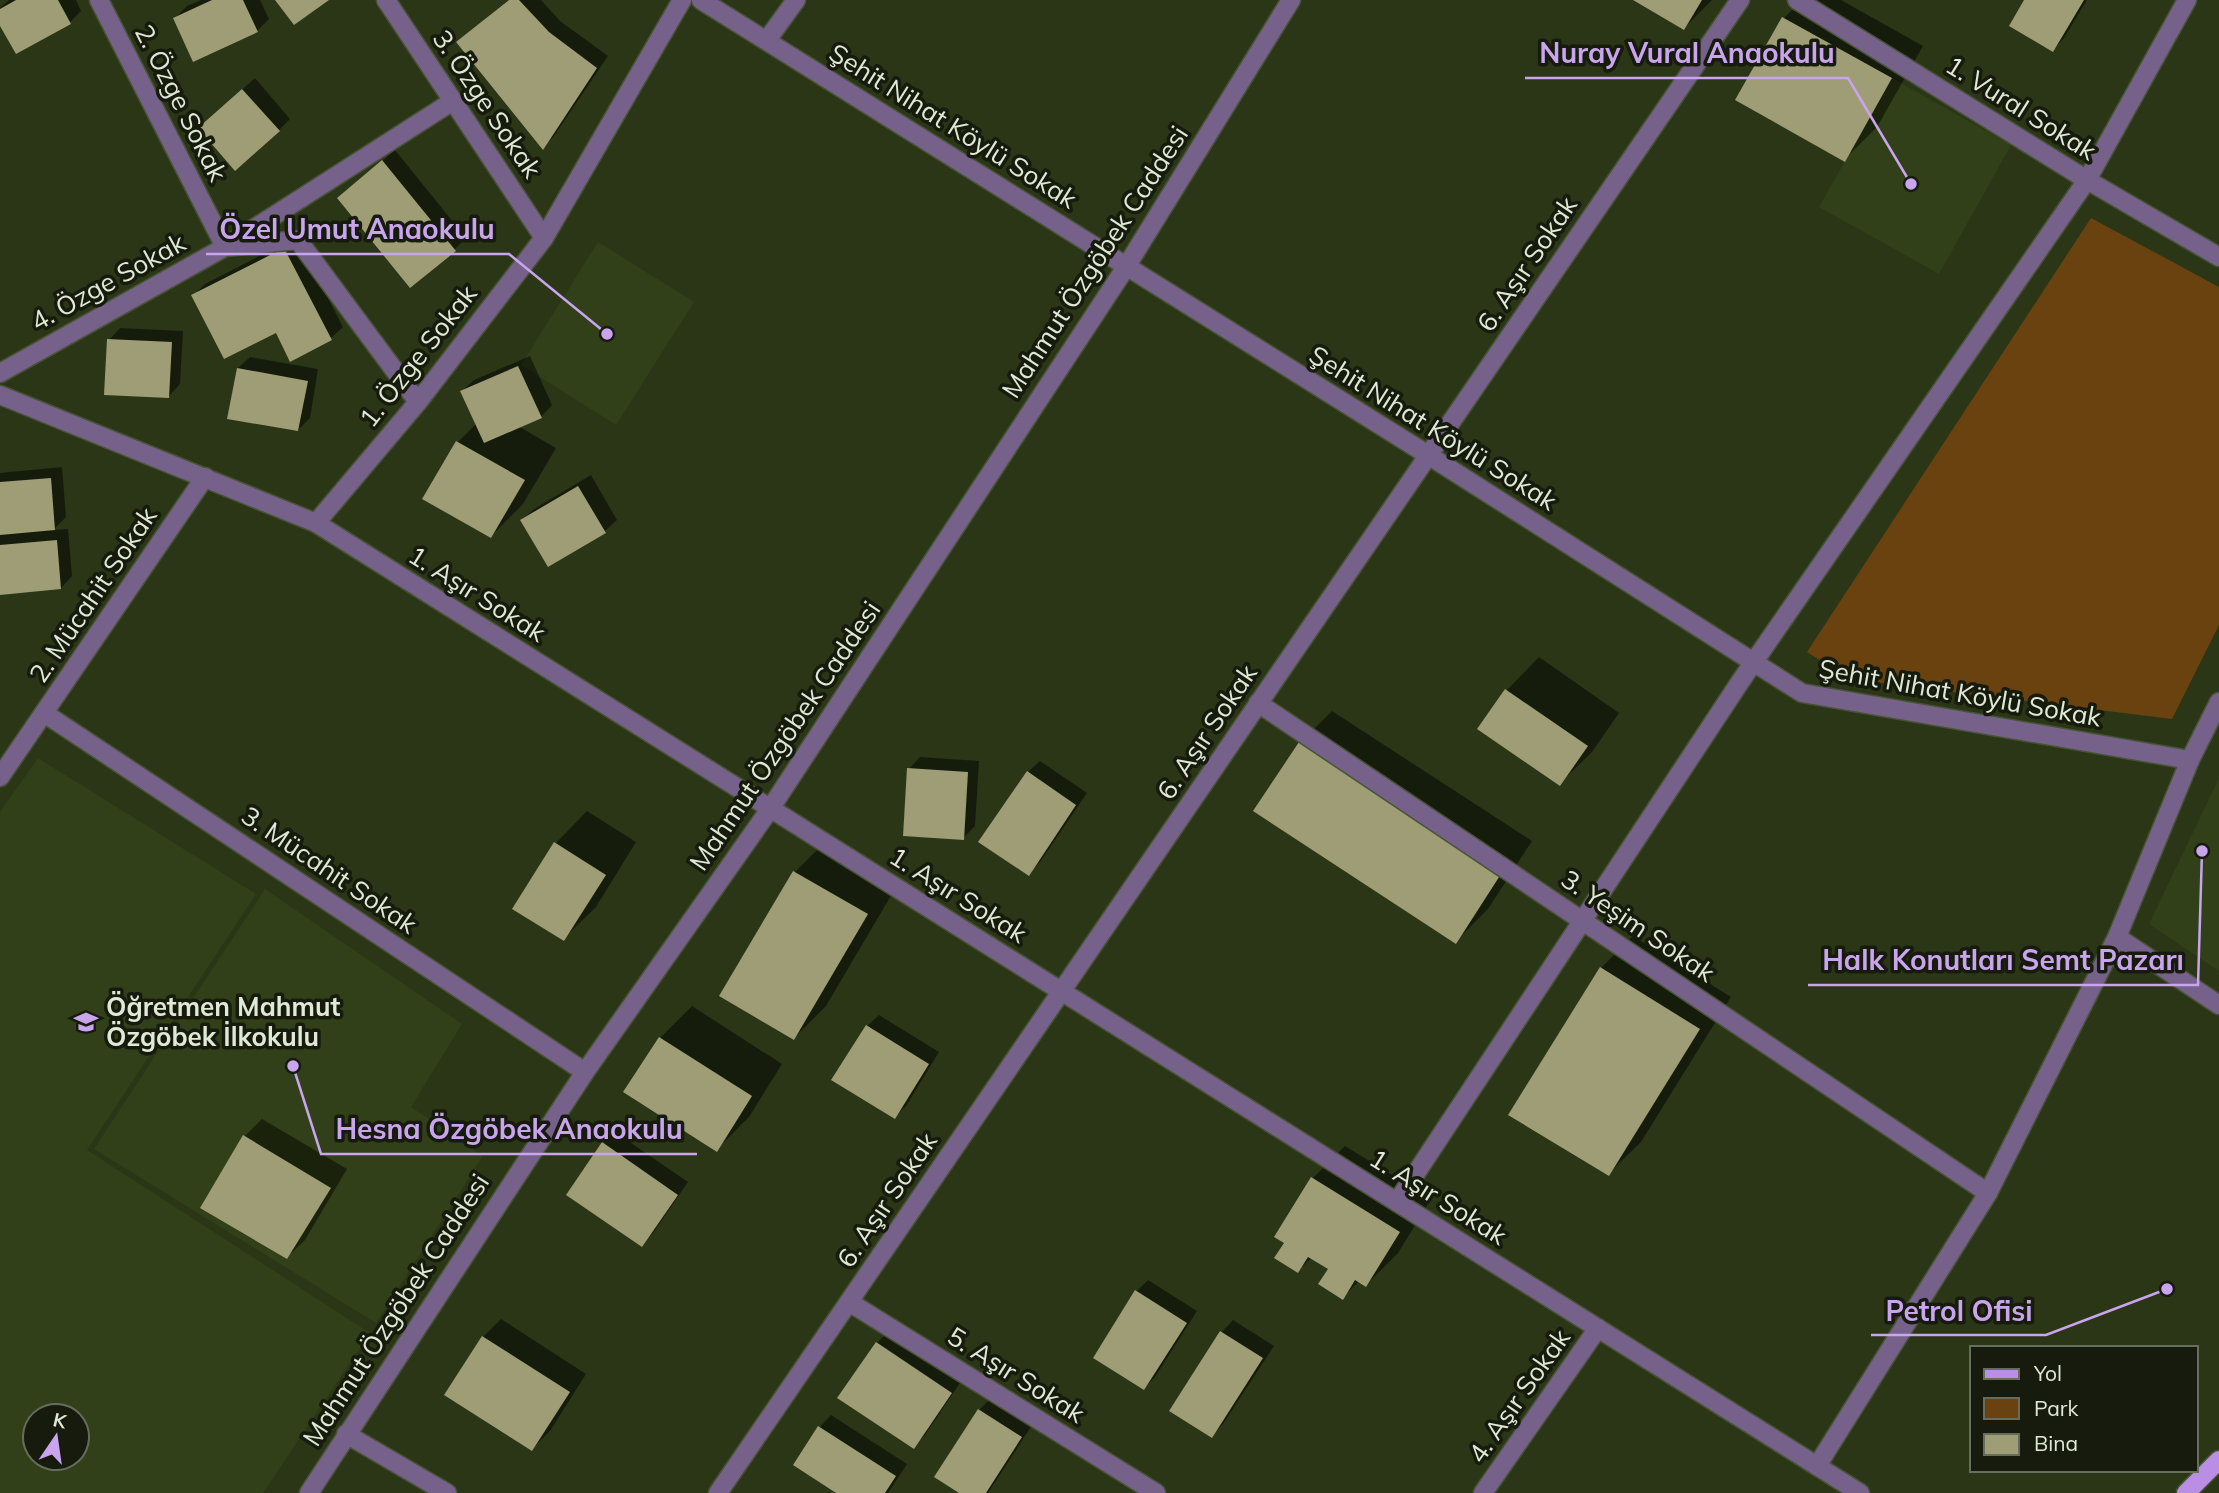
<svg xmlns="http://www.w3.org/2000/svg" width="2219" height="1493" font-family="Mulish,sans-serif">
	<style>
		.built { fill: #314018; fill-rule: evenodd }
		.green { fill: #6a4210 }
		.shadow { fill: #0007 }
		.building { fill: #9e9d76 }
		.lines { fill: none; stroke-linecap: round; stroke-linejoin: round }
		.street-casing { stroke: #475335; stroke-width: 21 }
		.primary-casing { stroke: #475335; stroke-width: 21 }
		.street { stroke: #76618b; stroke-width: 18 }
		.primary { stroke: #ba8ee5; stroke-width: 18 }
		.labels { text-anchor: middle; stroke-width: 7; stroke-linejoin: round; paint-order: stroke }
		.street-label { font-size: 26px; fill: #e0e9d6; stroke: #161b0d }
		.poi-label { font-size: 26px; font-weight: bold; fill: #e0e9d6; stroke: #161b0d; text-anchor: start }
		.leader { fill: none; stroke: #c9a5ee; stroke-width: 2.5 }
		.callout-dot { fill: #c9a5ee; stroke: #161b0d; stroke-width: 2.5 }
		.callout-label { font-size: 28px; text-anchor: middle; font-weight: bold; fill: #c9a5ee; stroke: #161b0d; stroke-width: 7; stroke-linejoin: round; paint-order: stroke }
	</style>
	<rect width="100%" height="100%" fill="#2a3616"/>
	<g class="built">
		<path d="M1892,78L2011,145L1939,274L1819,207Z"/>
		<path d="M598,242L694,302L616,425L521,365Z"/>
		<path d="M38,758L256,894L87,1150L370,1333L263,1493H0V812ZM35,1416H77V1458H35Z"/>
		<path d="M2219,778V971L2149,924Z"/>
		<path d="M265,889L462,1024L411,1107L483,1156L376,1323L94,1149Z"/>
	</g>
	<path class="green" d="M2091,218L2219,287V625L2172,719L1849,679L1807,652Z"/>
	<g class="shadow">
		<path d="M9,0H76L81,11L70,22H0V8Z"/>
		<path d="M201,0H260L269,19L257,31L175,18L187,6Z"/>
		<path d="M508,0H541L560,21L608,56L554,136L543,147L458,42Z"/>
		<path d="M1637,0H1712L1684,28Z"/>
		<path d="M1802,0H1841L1923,46L1877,127L1845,159L1738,100L1784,18Z"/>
		<path d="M2026,0H2087L2064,38L2053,50Z"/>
		<path d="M255,78L290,119L279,130L212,117Z"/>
		<path d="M395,150L466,238L455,249L339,198Z"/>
		<path d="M296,237L343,327L331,338L276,330L193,296L205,284Z"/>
		<path d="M120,328L183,331L180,384L169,396L109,340Z"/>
		<path d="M530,356L552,405L541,417L518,426L556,448L523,504L491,536L458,442L477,423L462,391L474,380Z"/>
		<path d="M250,357L318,369L310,418L298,430L238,368Z"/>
		<path d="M62,467L66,517L53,530L68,529L72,576L61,588L0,593V473Z"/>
		<path d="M591,475L617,520L605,531L548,565L522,520L534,509Z"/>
		<path d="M1539,657L1619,713L1592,752L1559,784L1479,729L1507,690Z"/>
		<path d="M1332,711L1532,841L1488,909L1456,941L1256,810L1300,743Z"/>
		<path d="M920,757L979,761L975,826L963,838L909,769Z"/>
		<path d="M1040,761L1087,793L1040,862L1029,873L1028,772Z"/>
		<path d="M587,811L636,842L596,907L563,939L555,844Z"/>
		<path d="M827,840L899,882L826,1006L794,1038L795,872Z"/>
		<path d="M1633,936L1731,997L1641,1142L1608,1174L1601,968Z"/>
		<path d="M692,1006L782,1064L749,1117L716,1150L660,1038Z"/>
		<path d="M879,1015L939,1052L906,1106L894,1117L867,1026Z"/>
		<path d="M262,1119L347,1169L305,1240L287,1257L245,1136Z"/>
		<path d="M615,1132L688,1182L653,1233L642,1245L604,1143Z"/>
		<path d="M1345,1146L1431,1199L1398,1253L1366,1285L1359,1281L1343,1297L1330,1268L1312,1257L1298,1271L1313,1178Z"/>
		<path d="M1148,1280L1197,1311L1155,1377L1144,1388L1137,1291Z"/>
		<path d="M501,1319L586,1374L550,1431L532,1449L483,1337Z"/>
		<path d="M1233,1320L1274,1346L1223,1424L1212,1436L1171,1411L1222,1332Z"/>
		<path d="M889,1331L962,1380L925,1435L914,1447L877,1343Z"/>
		<path d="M991,1398L1032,1425L988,1493H962L979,1410Z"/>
		<path d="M831,1415L907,1464L888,1493H839L795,1465L820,1427Z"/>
	</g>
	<g class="building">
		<path d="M16,0H58L71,24L16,54L0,26V9Z"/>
		<path d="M212,0H243L258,32L193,62L173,18Z"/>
		<path d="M275,0H329L294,25Z"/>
		<path d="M509,0H519L549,32L597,68L543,150L456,42Z"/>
		<path d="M1633,0H1702L1684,30Z"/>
		<path d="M2024,0H2084L2053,52L2009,26Z"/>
		<path d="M1782,17L1892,78L1845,162L1735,100Z"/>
		<path d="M242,89L280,131L235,171L198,128Z"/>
		<path d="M382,160L456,251L410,288L337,198Z"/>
		<path d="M284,248L332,340L290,362L276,333L224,359L191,295Z"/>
		<path d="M107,339L172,342L169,398L104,395Z"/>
		<path d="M518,366L542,418L484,443L460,391Z"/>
		<path d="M237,368L308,381L298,431L227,419Z"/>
		<path d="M456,441L525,480L491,538L422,499Z"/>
		<path d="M51,478L55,530L0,535V482Z"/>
		<path d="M578,486L606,533L548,567L520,520Z"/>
		<path d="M57,540L61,589L0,595V545Z"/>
		<path d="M1505,689L1588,746L1560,786L1477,729Z"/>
		<path d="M1299,742L1501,874L1456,944L1253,811Z"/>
		<path d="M907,768L968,772L964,840L903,836Z"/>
		<path d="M1027,771L1076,805L1029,876L978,842Z"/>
		<path d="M554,842L606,875L564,941L512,909Z"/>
		<path d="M793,871L868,914L794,1040L719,996Z"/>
		<path d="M1600,967L1700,1029L1609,1176L1508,1115Z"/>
		<path d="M866,1025L929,1064L895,1119L831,1080Z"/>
		<path d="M659,1037L752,1096L717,1152L623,1092Z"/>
		<path d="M243,1135L331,1188L287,1259L200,1208Z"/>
		<path d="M602,1142L678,1195L642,1247L566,1195Z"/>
		<path d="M1311,1177L1400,1232L1366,1287L1355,1280L1343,1300L1318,1284L1328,1269L1308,1257L1298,1273L1274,1258L1284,1243L1274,1237Z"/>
		<path d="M1135,1290L1187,1323L1144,1390L1093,1358Z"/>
		<path d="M1220,1331L1263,1358L1212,1438L1169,1411Z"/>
		<path d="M482,1336L570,1392L532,1451L444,1395Z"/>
		<path d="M876,1342L952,1393L914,1449L837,1398Z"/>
		<path d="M978,1409L1022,1437L986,1493H959L934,1477Z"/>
		<path d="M818,1426L896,1476L885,1493H836L793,1465Z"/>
	</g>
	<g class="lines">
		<g class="street-casing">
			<g id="street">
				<path d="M99,0L225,247L298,240L418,402"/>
				<path d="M386,0L544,238"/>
				<path d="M701,0L1428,455L1802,693L2190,760"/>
				<path d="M1797,0L2087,180L2219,257"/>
				<path d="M767,40L796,0"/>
				<path d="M0,373L225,247L453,101"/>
				<path d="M0,395L316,523L1860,1493"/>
				<path d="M316,523L418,402L544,238L682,0"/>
				<path d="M1258,703L1988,1193"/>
				<path d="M44,713L585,1072"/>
				<path d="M0,777L205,477"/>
				<path d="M2117,937L2219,1005"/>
				<path d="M1397,1202L1740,682L2087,180L2187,0"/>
				<path d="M849,1302L1156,1493"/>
				<path d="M346,1434L447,1493"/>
				<path d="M1817,1466L1988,1193L2117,937L2190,760L2219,702"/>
				<path d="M309,1493L585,1072L770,809L1126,267L1291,0"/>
				<path d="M718,1493L1740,0"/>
				<path d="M1483,1493L1598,1328"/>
			</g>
		</g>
		<g class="primary-casing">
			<path id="primary" d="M2186,1493L2219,1460"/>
		</g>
		<use href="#street" class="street"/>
		<use href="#primary" class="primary"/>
	</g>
	<defs>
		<g id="school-bare" transform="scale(1.89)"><path d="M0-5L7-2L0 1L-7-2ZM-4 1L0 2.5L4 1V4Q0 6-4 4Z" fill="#c9a5ee" stroke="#161b0d" stroke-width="2.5" paint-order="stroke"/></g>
	</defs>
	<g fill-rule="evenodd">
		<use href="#school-bare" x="86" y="1022"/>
	</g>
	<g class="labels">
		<g class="street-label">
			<text transform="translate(181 103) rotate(63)" y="9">2. Özge Sokak</text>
			<text transform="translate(487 104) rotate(56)" y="9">3. Özge Sokak</text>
			<text transform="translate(2021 108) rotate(32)" y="9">1. Vural Sokak</text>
			<text transform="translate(953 126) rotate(32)" y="9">Şehit Nihat Köylü Sokak</text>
			<text transform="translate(1095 262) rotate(-57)" y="9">Mahmut Özgöbek Caddesi</text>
			<text transform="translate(1527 264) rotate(-56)" y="9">6. Aşır Sokak</text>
			<text transform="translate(108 282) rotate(-29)" y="9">4. Özge Sokak</text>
			<text transform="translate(418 356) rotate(-52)" y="9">1. Özge Sokak</text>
			<text transform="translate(1433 428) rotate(32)" y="9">Şehit Nihat Köylü Sokak</text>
			<text transform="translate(477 594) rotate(32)" y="9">1. Aşır Sokak</text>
			<text transform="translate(93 595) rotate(-56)" y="9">2. Mücahit Sokak</text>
			<text transform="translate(1960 693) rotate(10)" y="9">Şehit Nihat Köylü Sokak</text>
			<text transform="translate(1207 732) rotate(-56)" y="9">6. Aşır Sokak</text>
			<text transform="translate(785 736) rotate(-56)" y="9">Mahmut Özgöbek Caddesi</text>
			<text transform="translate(329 870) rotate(34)" y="9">3. Mücahit Sokak</text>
			<text transform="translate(958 895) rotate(32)" y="9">1. Aşır Sokak</text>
			<text transform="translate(1638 926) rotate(34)" y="9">3. Yeşim Sokak</text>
			<text transform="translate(1438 1197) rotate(32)" y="9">1. Aşır Sokak</text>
			<text transform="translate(887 1200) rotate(-56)" y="9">6. Aşır Sokak</text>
			<text transform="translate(396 1310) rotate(-57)" y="9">Mahmut Özgöbek Caddesi</text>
			<text transform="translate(1016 1375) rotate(32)" y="9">5. Aşır Sokak</text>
			<text transform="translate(1519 1396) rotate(-55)" y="9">4. Aşır Sokak</text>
		</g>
		<g class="poi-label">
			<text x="106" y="1016">Öğretmen Mahmut<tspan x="106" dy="30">Özgöbek İlkokulu</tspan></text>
		</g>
	</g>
	<path class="leader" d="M1911 184L1848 78H1525M607 334L509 254H206M2202 851L2198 985H1808M293 1066L321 1154H697M2167 1289L2046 1335H1871"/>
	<g class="callout-dot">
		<circle cx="1911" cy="184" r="7"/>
		<circle cx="607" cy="334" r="7"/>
		<circle cx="2202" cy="851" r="7"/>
		<circle cx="293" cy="1066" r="7"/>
		<circle cx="2167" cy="1289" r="7"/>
	</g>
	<g class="callout-label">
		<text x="1687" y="63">Nuray Vural Anaokulu</text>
		<text x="357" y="239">Özel Umut Anaokulu</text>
		<text x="2003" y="970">Halk Konutları Semt Pazarı</text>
		<text x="509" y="1139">Hesna Özgöbek Anaokulu</text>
		<text x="1959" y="1321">Petrol Ofisi</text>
	</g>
	<rect x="1970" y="1346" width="228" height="126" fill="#161b0d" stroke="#676d5d" stroke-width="2"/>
	<rect x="1984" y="1369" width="35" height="10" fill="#ba8ee5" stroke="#676d5d" stroke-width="2"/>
	<text x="2034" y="1381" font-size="21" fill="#e0e9d6">Yol</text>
	<rect x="1984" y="1398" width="35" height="21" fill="#6a4210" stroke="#676d5d" stroke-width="2"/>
	<text x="2034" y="1416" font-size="21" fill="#e0e9d6">Park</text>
	<rect x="1984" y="1434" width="35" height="21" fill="#9e9d76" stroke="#676d5d" stroke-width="2"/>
	<text x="2034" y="1451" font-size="21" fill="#e0e9d6">Bina</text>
	<g transform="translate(56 1437) rotate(13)"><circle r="33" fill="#161b0d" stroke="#676d5d" stroke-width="2"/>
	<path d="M0-5L12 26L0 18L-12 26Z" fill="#c9a5ee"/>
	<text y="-10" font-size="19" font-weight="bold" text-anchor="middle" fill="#e0e9d6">K</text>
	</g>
</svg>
